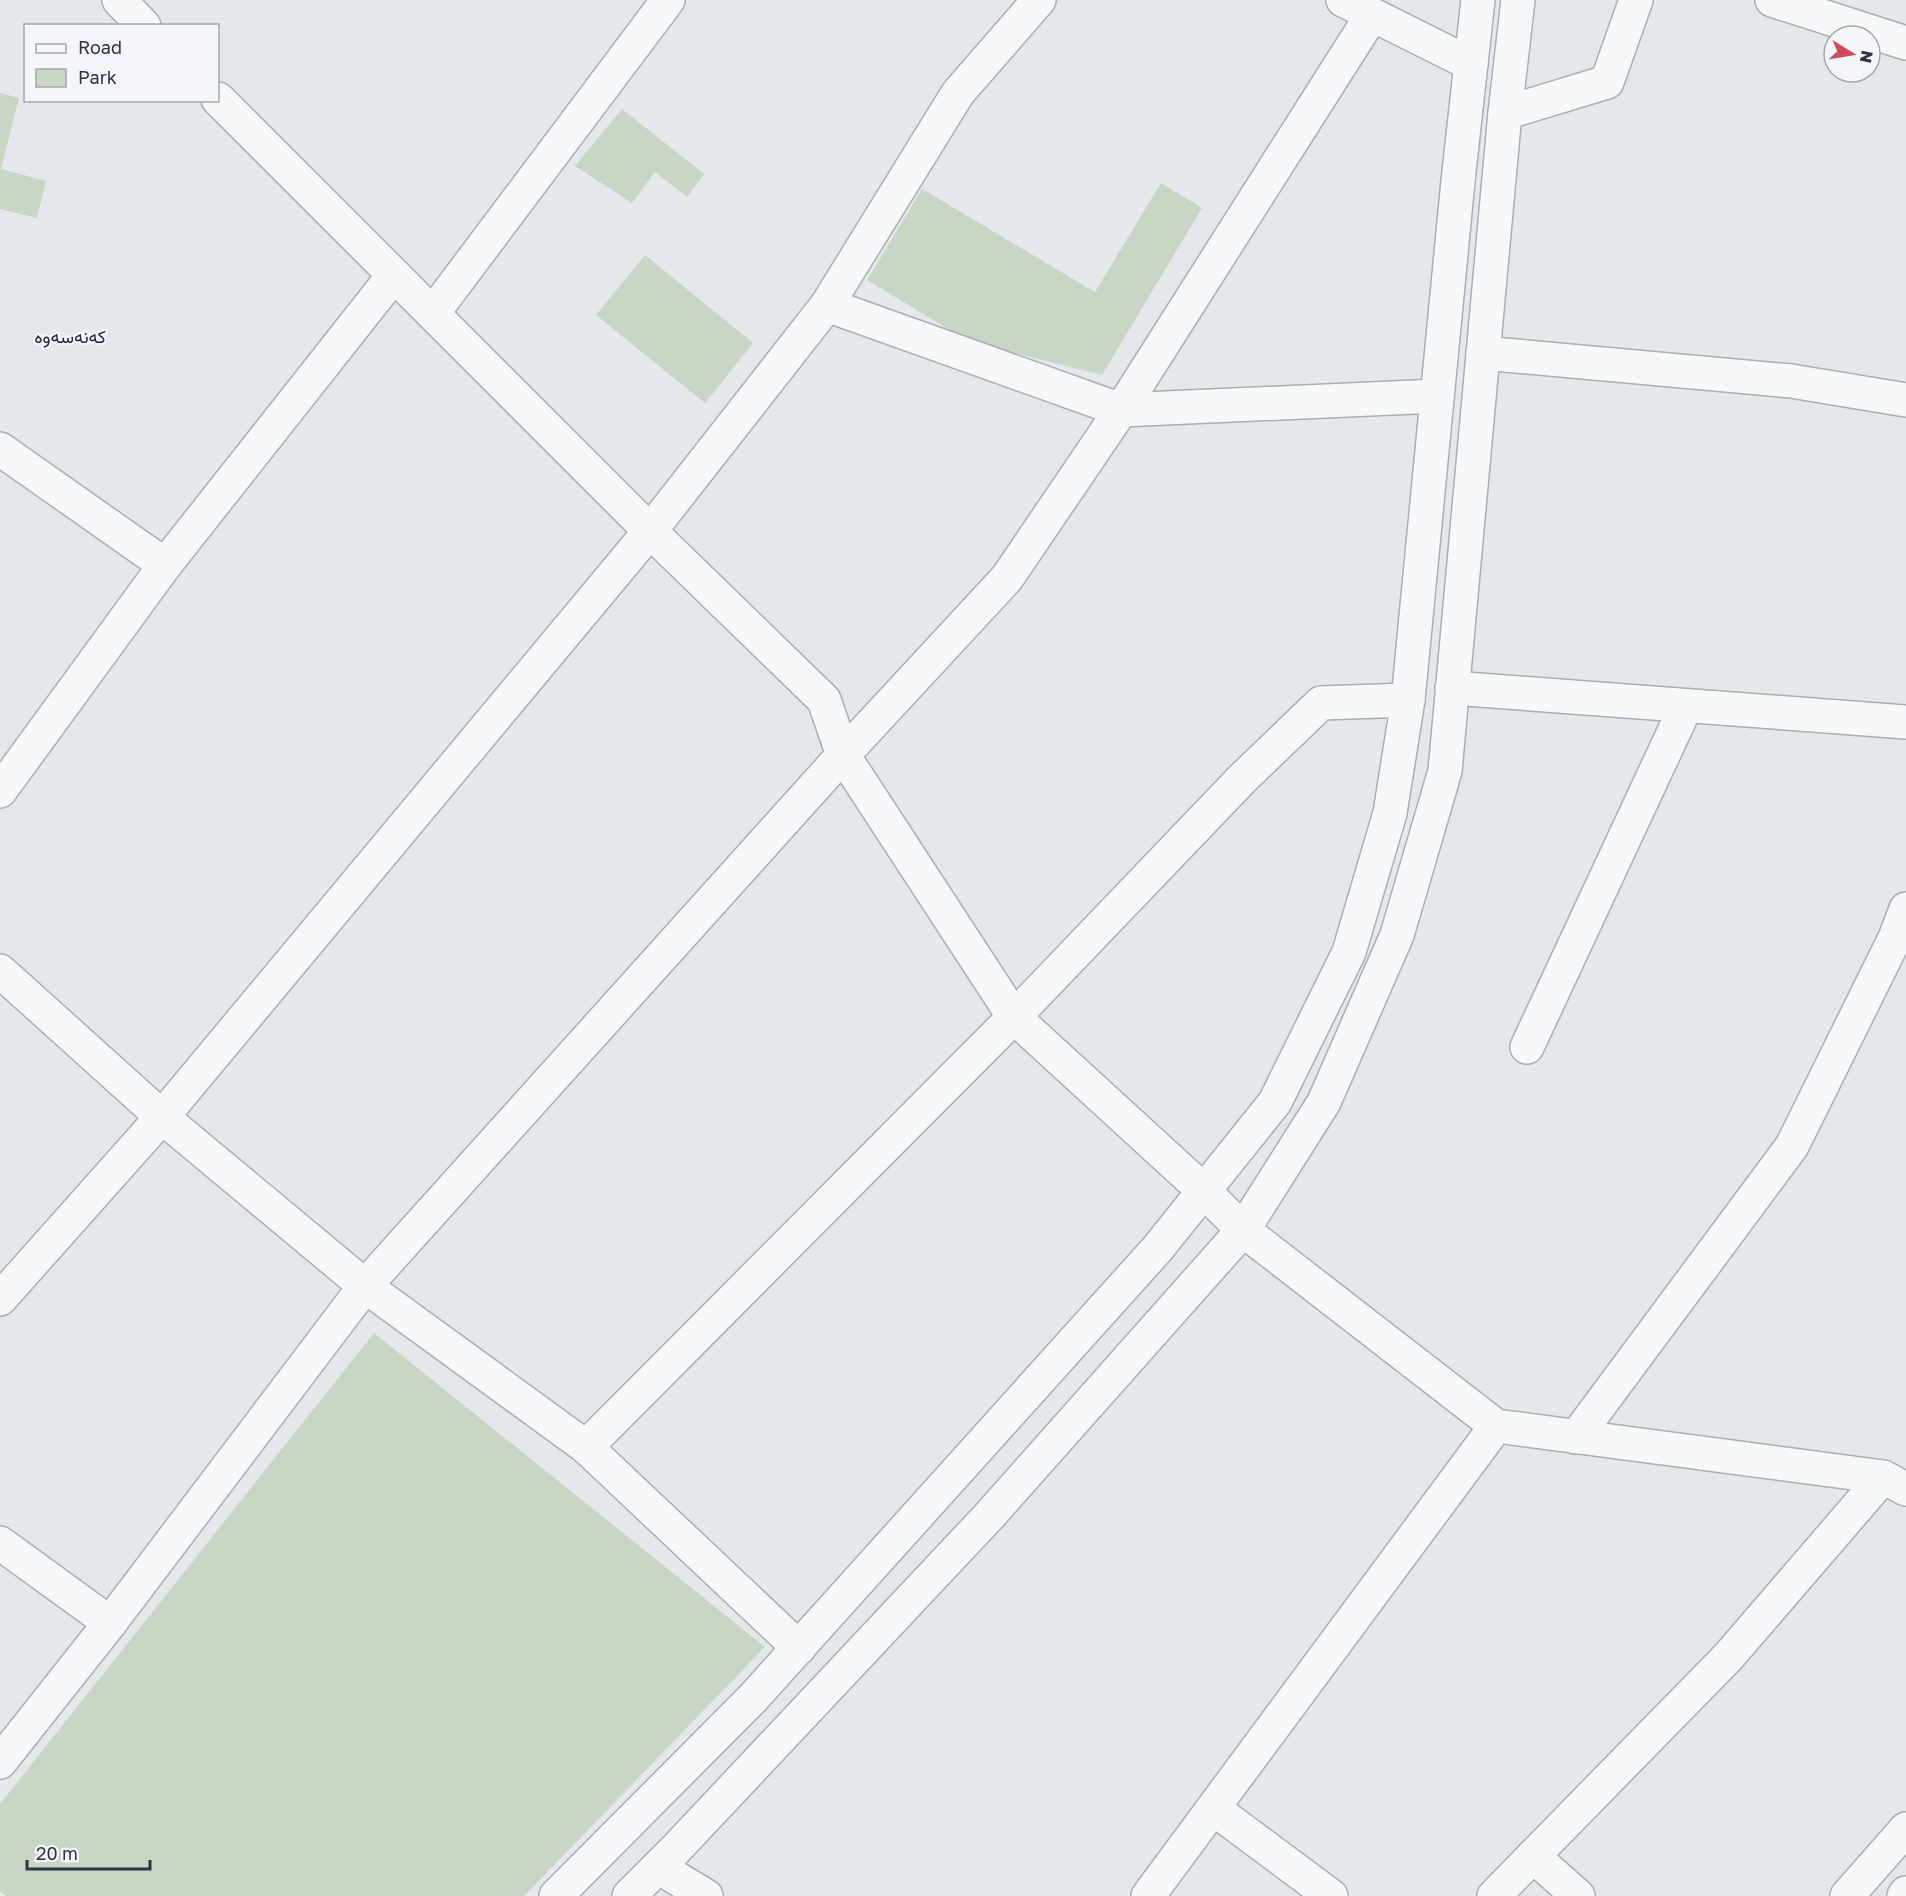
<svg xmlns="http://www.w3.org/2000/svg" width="1906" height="1896" font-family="'Golos Text',Vazirmatn,sans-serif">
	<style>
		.green { fill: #c9d6c5 }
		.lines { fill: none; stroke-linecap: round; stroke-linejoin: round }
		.minor-casing { stroke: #a9aeb7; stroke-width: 36 }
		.minor { stroke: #f7f8fa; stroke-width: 33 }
		.labels { text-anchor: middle; stroke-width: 4.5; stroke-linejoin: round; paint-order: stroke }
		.quarter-label { font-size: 18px; fill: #1d2536; stroke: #f4f6f9 }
	</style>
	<rect width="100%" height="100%" fill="#e4e7ec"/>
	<g class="green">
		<path d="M0,93L19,98L1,169L46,181L37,218L0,209Z"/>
		<path d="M622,109L704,174L687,197L655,172L632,203L575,166Z"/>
		<path d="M1161,183L1202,208L1102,375L968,341L867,280L922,189L1095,292Z"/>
		<path d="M645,255L753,343L705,403L596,315Z"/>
		<path d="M374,1333L765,1647L524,1896H6L0,1892V1804Z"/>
	</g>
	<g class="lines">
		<g class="minor-casing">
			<g id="minor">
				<path d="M119,0L144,26"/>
				<path d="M1343,0L1471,64"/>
				<path d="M1772,0L1906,43"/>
				<path d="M218,99L650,531L824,700L843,755L1014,1017L1204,1191L1243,1230L1496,1426L1883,1477L1906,1489"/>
				<path d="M1505,113L1607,82L1636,0"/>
				<path d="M827,305L1121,410L1437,396"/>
				<path d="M433,313L668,0"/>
				<path d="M1483,353L1791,381L1906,400"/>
				<path d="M0,449L165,565"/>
				<path d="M1452,688L1906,722"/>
				<path d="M0,791L165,565L394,275"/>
				<path d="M0,971L162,1117L365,1286L586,1447L799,1648"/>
				<path d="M1527,1047L1686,706"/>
				<path d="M0,1299L162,1117L650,531L827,305L958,93L1039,0"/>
				<path d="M1576,1437L1792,1146L1895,938L1906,909"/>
				<path d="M586,1447L1014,1017L1242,779L1321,703L1408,700"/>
				<path d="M0,1543L110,1623"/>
				<path d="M0,1762L110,1623L365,1286L843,755L1007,578L1121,410L1372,15"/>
				<path d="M1214,1809L1331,1896"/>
				<path d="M1533,1856L1578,1896"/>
				<path d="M658,1867L706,1896"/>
				<path d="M556,1896L753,1698L1158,1248L1275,1102L1349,952L1390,813L1408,700L1458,181L1478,0"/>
				<path d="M629,1896L675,1850L990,1515L1243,1230L1324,1102L1397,935L1445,771L1505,113L1518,0"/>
				<path d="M1148,1896L1496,1426"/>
				<path d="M1494,1896L1729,1656L1883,1477"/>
				<path d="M1847,1896L1906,1829"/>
				<path d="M1904,1896L1906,1893"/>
			</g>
		</g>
		<use href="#minor" class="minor"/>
	</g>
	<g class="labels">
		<g class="quarter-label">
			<text x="70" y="343">کەنەسەوە</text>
		</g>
	</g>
	<rect x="24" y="24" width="195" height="78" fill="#f4f6f9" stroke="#a4a8b1" stroke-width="1.5"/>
	<rect x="36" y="44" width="30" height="9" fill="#f7f8fa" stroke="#a4a8b1" stroke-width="1.5"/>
	<text x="78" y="54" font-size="18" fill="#2b3445">Road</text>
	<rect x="36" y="69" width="30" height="18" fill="#c9d6c5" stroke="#a4a8b1" stroke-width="1.5"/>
	<text x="78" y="84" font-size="18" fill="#2b3445">Park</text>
	<g transform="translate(1852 54) rotate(101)"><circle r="28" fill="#f4f6f9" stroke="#a4a8b1" stroke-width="1.5"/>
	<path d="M0-4.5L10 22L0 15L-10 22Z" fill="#d1495b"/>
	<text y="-9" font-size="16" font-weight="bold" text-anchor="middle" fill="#2b3445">N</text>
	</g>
	<path d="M27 1860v9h123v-9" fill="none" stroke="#2b3445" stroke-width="3"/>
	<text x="36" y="1860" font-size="18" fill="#2b3445" stroke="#f4f6f9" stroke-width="4.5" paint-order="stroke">20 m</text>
</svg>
